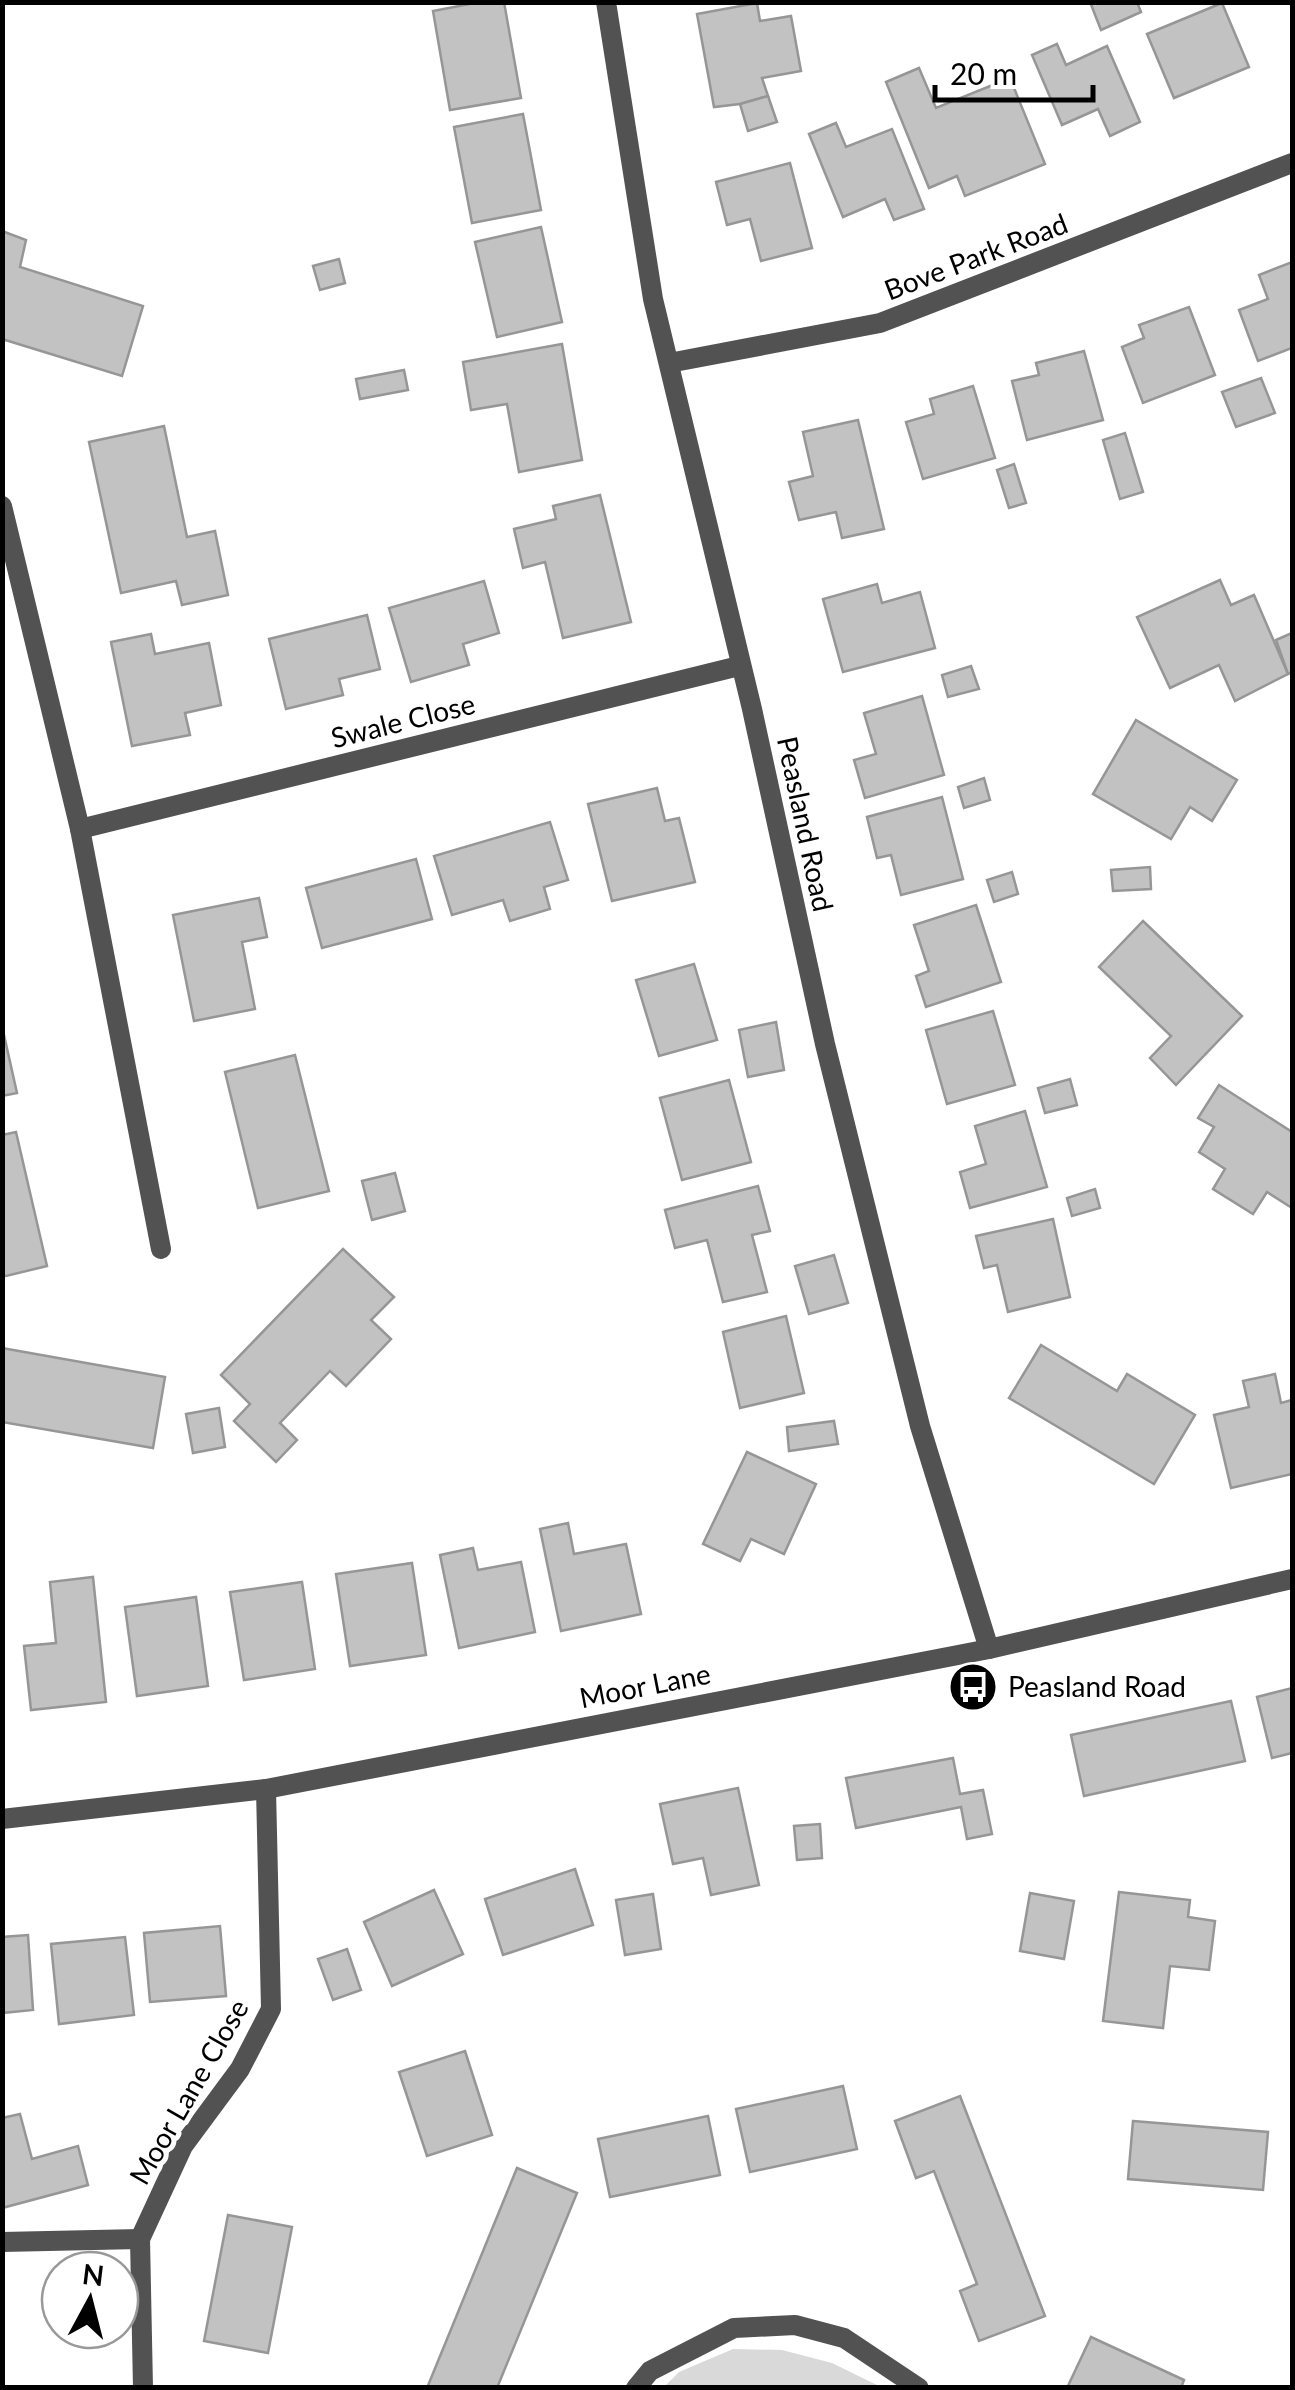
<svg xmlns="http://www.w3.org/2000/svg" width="1295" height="2390" font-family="Lato,sans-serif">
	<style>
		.green { fill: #d9d9d9 }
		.building { fill: #c2c2c2; stroke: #969696; stroke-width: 2.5 }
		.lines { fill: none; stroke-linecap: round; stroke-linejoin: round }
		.minor { stroke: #525252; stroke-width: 20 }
		.tertiary { stroke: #525252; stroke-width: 20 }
		.labels { text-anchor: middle; stroke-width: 10; stroke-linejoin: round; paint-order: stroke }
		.street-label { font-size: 28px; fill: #000; stroke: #fff }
		.poi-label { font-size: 28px; fill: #000; stroke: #fff; text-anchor: start }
	</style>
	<rect width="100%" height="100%" fill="#fff"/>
	<path class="green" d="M733,2349L782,2350L832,2363L881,2387H664L679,2372Z"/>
	<g class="building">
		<path d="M480,2H504L521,98L450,110L433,11Z"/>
		<path d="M1090,2H1137L1141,12L1101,30Z"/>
		<path d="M757,3L760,21L791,16L801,71L762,78L768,96L740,104L714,107L697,14Z"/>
		<path d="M1222,3L1249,67L1174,98L1147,34Z"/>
		<path d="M1057,44L1066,65L1107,46L1140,122L1110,136L1098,109L1062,125L1032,55Z"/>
		<path d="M919,68L936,108L1010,78L1045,164L965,196L957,176L929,188L886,82Z"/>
		<path d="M768,96L777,122L748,131L740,104Z"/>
		<path d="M523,114L541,210L472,223L454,127Z"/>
		<path d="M836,123L846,147L892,129L924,209L894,220L885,199L843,217L809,134Z"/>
		<path d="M790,163L812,248L761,261L750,219L727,225L716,182Z"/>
		<path d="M541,227L562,322L497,337L475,242Z"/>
		<path d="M2,231L26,240L20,267L143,306L122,376L2,339Z"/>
		<path d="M339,259L345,283L320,290L313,266Z"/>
		<path d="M1292,262V348L1258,361L1239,310L1268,299L1259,275Z"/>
		<path d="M1189,307L1215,375L1143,403L1122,347L1144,338L1139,325Z"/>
		<path d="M562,344L582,460L519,472L507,404L471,410L463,362Z"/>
		<path d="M1084,351L1103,420L1027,440L1012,381L1039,375L1036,363Z"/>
		<path d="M404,370L408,390L360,399L356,379Z"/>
		<path d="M1261,378L1275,413L1236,427L1222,392Z"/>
		<path d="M973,386L995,458L923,479L906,422L934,414L930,399Z"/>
		<path d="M858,420L884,529L842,538L836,512L799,520L789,482L813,476L803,432Z"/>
		<path d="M164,426L187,537L215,531L228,595L182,605L176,581L121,593L89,442Z"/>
		<path d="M1125,433L1143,492L1120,499L1103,440Z"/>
		<path d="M1014,464L1026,503L1009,508L997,470Z"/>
		<path d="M600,495L631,622L563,638L545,562L523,568L514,529L556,519L553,506Z"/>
		<path d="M1220,580L1231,605L1254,595L1288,674L1235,701L1219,665L1170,688L1137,617Z"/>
		<path d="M484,581L499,633L463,644L469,665L411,682L389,608Z"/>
		<path d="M877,584L882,603L920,592L935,648L843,672L823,599Z"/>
		<path d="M367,615L380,669L339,679L343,695L286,709L269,639Z"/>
		<path d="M1292,633V672L1288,674L1276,640Z"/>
		<path d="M151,634L155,654L209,643L221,705L185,713L190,735L132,746L111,642Z"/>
		<path d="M971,666L979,689L948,697L942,675Z"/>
		<path d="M922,696L944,775L865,798L854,760L876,754L864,713Z"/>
		<path d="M1136,720L1237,780L1212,821L1190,807L1171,839L1093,794Z"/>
		<path d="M984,778L990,800L964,808L958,787Z"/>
		<path d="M657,788L665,821L679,818L695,882L612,901L588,804Z"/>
		<path d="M942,797L963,879L901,895L891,855L877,858L867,817Z"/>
		<path d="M550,822L568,880L544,887L550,909L510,921L503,900L452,915L434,856Z"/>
		<path d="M416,859L432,919L322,948L306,888Z"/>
		<path d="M1150,867L1151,889L1113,891L1111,870Z"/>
		<path d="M1012,872L1018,894L994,902L987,880Z"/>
		<path d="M259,898L267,937L242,942L255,1009L194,1021L173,915Z"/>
		<path d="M976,905L1001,982L926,1007L916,976L929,971L914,925Z"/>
		<path d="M1143,921L1242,1016L1176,1085L1150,1058L1171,1036L1099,967Z"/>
		<path d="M694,964L717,1040L659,1056L636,980Z"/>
		<path d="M993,1011L1015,1085L947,1104L926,1030Z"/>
		<path d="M776,1022L784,1070L748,1077L739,1030Z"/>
		<path d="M2,1026L17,1093L2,1096Z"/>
		<path d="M295,1055L329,1191L258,1208L225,1072Z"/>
		<path d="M1070,1079L1077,1105L1045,1113L1038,1088Z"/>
		<path d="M729,1080L751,1162L682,1180L660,1098Z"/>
		<path d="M1219,1085L1292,1132V1208L1267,1192L1253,1214L1213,1189L1225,1169L1199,1152L1214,1127L1198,1118Z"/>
		<path d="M1025,1111L1047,1187L970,1208L960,1172L986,1164L975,1126Z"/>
		<path d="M16,1132L47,1266L2,1277V1135Z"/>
		<path d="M395,1173L405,1211L372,1220L362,1181Z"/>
		<path d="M758,1186L770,1231L752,1235L767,1292L723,1302L707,1240L675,1248L665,1210Z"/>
		<path d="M1095,1189L1100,1208L1072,1216L1067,1198Z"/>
		<path d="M1053,1219L1070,1297L1008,1312L997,1265L984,1268L976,1236Z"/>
		<path d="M343,1249L394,1297L371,1320L391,1339L346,1386L330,1371L280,1423L297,1440L276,1462L234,1421L250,1404L221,1375Z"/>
		<path d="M834,1255L848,1303L809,1314L795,1266Z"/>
		<path d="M786,1316L804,1393L740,1408L723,1332Z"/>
		<path d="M1041,1345L1117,1391L1127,1374L1195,1415L1154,1484L1009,1398Z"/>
		<path d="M2,1348L165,1377L153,1448L2,1422Z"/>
		<path d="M1275,1374L1281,1403L1292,1400V1474L1231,1488L1214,1415L1249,1407L1243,1381Z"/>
		<path d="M219,1408L225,1447L193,1453L186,1414Z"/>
		<path d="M834,1421L838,1444L789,1451L787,1427Z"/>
		<path d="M747,1452L816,1484L784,1554L751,1539L740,1561L703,1544Z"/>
		<path d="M568,1523L574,1554L626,1544L641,1614L561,1631L540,1529Z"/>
		<path d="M473,1548L478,1570L521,1562L535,1632L459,1648L440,1555Z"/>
		<path d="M412,1563L426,1655L350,1666L336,1574Z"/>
		<path d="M93,1577L106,1702L31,1710L24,1646L56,1643L50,1582Z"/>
		<path d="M302,1582L315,1669L244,1680L230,1592Z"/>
		<path d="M196,1597L208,1686L137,1696L125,1607Z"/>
		<path d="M1292,1688V1753L1272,1758L1257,1697Z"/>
		<path d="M1231,1701L1245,1761L1084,1796L1071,1735Z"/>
		<path d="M953,1758L960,1794L983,1790L992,1834L967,1839L961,1807L856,1828L846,1778Z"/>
		<path d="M738,1788L759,1885L711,1895L703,1858L673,1864L660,1804Z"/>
		<path d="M820,1824L822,1858L797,1860L794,1826Z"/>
		<path d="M575,1869L593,1925L503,1955L485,1899Z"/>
		<path d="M434,1890L463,1954L392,1986L364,1922Z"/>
		<path d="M1119,1892L1190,1900L1188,1917L1215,1921L1209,1970L1170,1966L1163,2028L1103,2021Z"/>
		<path d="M1030,1893L1074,1901L1064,1959L1020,1951Z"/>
		<path d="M653,1894L661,1949L625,1955L616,1900Z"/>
		<path d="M220,1926L226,1996L150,2002L144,1933Z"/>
		<path d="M28,1935L33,2010L3,2013L2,2038V1937Z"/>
		<path d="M125,1937L134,2015L59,2024L51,1944Z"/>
		<path d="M347,1949L361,1990L333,2000L318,1959Z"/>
		<path d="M465,2051L492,2135L427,2156L399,2072Z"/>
		<path d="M843,2086L857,2149L750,2172L736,2109Z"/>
		<path d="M960,2096L1045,2316L979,2341L960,2291L977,2284L934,2171L916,2178L895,2121Z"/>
		<path d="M20,2114L32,2159L78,2146L88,2185L2,2208V2118Z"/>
		<path d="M708,2116L720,2175L610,2197L598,2139Z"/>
		<path d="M1133,2121L1268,2132L1263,2190L1128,2179Z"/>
		<path d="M517,2168L577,2193L497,2388H427Z"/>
		<path d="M228,2215L292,2227L268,2353L204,2341Z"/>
		<path d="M1091,2337L1184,2380L1181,2388H1067Z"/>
	</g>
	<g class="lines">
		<g class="minor">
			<path d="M606,2L653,299L752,709L825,1044L920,1426L989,1649"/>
			<path d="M669,363L880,323L1292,163"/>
			<path d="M2,506L80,829L161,1249"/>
			<path d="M80,829L739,666"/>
			<path d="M2,2242L140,2239"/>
			<path d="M143,2388L140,2239L183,2146L240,2069L271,2009L266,1789"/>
			<path d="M636,2388L650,2371L734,2328L795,2325L844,2338L919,2388"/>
		</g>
		<path class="tertiary" d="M2,1819L266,1789L989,1649L1292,1579"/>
	</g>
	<defs>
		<g id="bus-disc" transform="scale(2.5)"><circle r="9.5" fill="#000" stroke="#fff"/><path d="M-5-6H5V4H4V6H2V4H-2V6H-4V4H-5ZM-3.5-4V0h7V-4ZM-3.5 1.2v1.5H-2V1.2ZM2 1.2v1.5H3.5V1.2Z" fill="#fff"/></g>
	</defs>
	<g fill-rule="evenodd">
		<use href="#bus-disc" x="973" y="1687"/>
	</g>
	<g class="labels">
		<g class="street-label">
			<text transform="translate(976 257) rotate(-21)" y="10">Bove Park Road</text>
			<text transform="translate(403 721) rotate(-14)" y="10">Swale Close</text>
			<text transform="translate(805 824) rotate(78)" y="10">Peasland Road</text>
			<text transform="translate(645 1686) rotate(-11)" y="10">Moor Lane</text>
			<text transform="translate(189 2092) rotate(-60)" y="10">Moor Lane Close</text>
		</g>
		<g class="poi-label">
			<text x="1008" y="1697">Peasland Road</text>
		</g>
	</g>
	<rect width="1295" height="2390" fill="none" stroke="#000000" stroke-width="10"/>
	<g transform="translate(90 2300) rotate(7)"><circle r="48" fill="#ffffff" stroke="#999999" stroke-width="2.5"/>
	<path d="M0-8L18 38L0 25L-18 38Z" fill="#000000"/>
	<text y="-15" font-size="28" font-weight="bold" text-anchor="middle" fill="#000000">N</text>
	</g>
	<path d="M935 85v15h158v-15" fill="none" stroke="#000000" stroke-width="5"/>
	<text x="950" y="85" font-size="30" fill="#000000" stroke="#ffffff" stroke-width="8" paint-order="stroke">20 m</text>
</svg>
